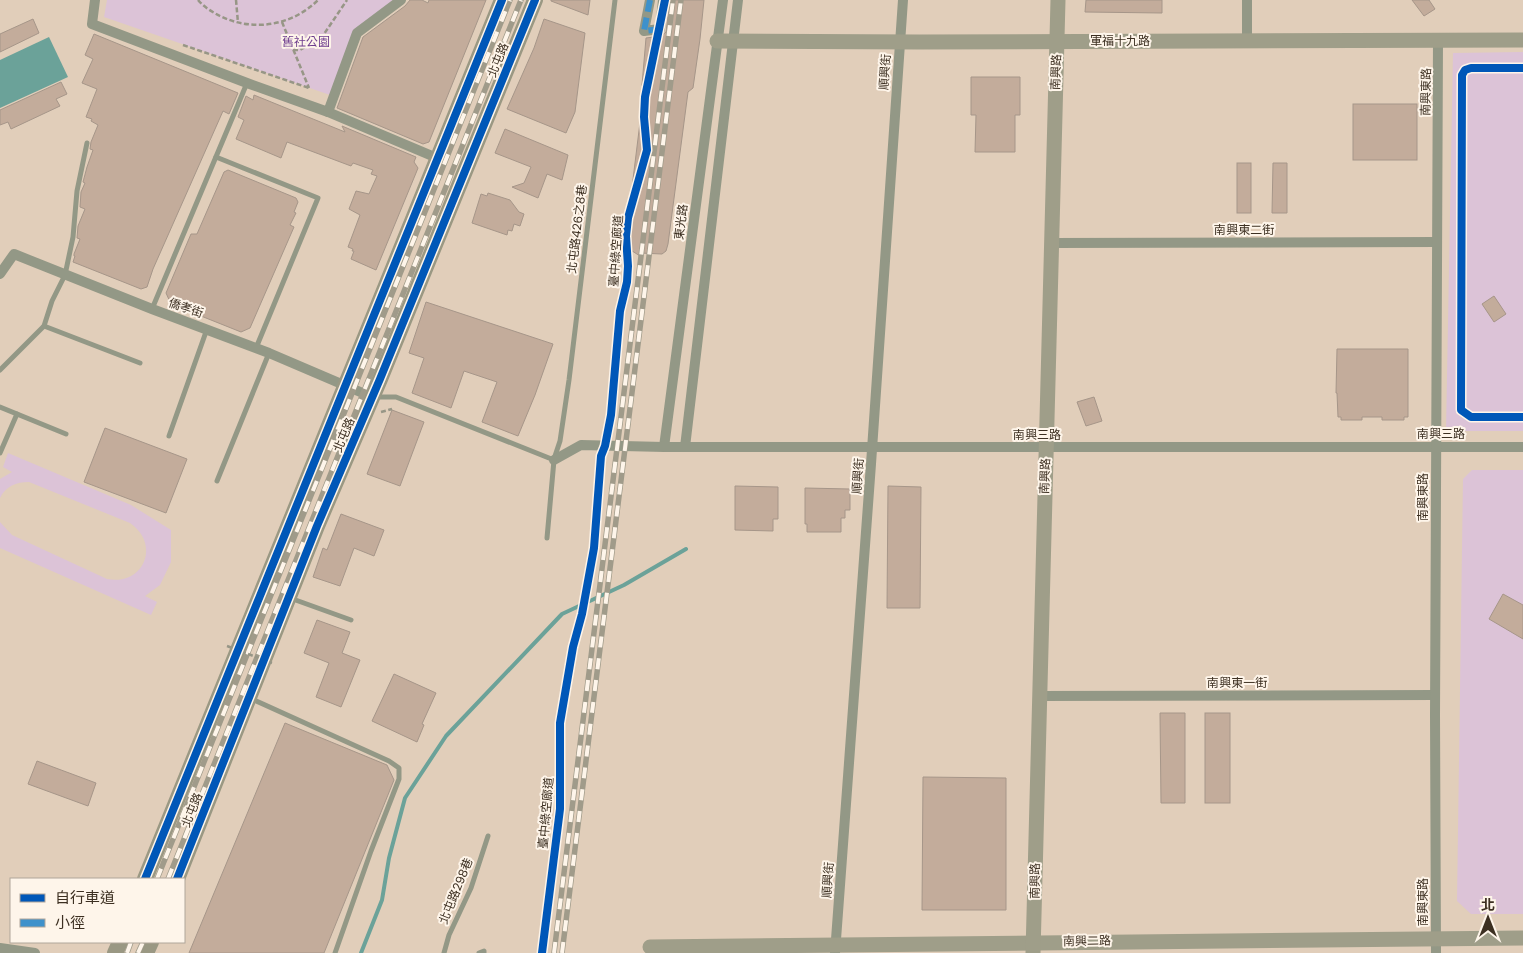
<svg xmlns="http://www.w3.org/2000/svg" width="1523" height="953" font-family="Poppins,'Noto Sans TC',sans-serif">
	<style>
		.green { fill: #dcc3d7 }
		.water { fill: #6ba299 }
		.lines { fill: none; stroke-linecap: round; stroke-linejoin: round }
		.stream { stroke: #6ba299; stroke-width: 4 }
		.building { fill: #c3ac9b; stroke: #a69689 }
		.path { stroke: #979686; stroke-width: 2.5; stroke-dasharray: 5 2.5; stroke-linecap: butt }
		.lane { stroke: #939886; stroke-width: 5 }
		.street { stroke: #939886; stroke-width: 10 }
		.secondary { stroke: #9f9e89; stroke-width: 15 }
		.primary { stroke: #9a9883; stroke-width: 16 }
		.rail-casing { stroke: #a09b8a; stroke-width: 5.5 }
		.rail { stroke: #fef5ea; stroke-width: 4; stroke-dasharray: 11; stroke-linecap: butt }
		.path-bridge { stroke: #979686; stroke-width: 2.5; stroke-dasharray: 5 2.5; stroke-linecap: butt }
		.quiet { stroke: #3e91cb; stroke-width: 6; stroke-dasharray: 12 6; stroke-linecap: butt }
		.cycleway-casing { stroke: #fef5ea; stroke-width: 11 }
		.cycleway { stroke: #0057b8; stroke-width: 8 }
		.labels { text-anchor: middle; stroke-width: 4; stroke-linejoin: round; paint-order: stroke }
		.street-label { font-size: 12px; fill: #3c2f21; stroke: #fef5ea }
		.park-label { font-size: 12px; fill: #6e3d8e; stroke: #fef5ea }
	</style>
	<rect width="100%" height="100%" fill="#e1ceba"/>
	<g class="green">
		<path d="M107,0H400L356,33L330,95L104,17Z"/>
		<path d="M1523,52V431H1446L1453,53Z"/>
		<path d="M8,453L131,505L171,530V562L160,585L145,596L157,602L151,615L0,548V522L12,535L107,579C144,586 161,544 130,523L29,482C16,482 6,486 0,498V479L12,472L3,467Z"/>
		<path d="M1472,470H1523V914H1471L1457,901L1463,479Z"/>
	</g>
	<path class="water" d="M49,37L68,77L0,108V60Z"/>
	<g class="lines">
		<path class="stream" d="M361,953L382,900L389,858L405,798L446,736L562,614L624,585L686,549"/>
	</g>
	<g class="building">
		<path d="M410,0H422L428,3L429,0H486L429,142L423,144L337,108L363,37L405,6Z"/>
		<path d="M551,0H590L588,15L551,1Z"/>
		<path d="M670,0H704L700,39L693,88L688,92L668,244L666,251L662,254L640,253V256L626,247V236L644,90L642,85L646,38L661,36L666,32Z"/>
		<path d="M1086,0H1162V13L1085,12Z"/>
		<path d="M1412,0H1429L1435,9L1424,16Z"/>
		<path d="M33,19L39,33L0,52V34Z"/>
		<path d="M544,19L585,33L575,112L566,133L507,109L534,48Z"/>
		<path d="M94,34L238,93L229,114L223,111L153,269L147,287L141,289L73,262L75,256H74V254L80,239L77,238L78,226L85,209L80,207L81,192L85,183L83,182L87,167L93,150L90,149L91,142L98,125L91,121L92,119L86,117L97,89L82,83L93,59L85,55Z"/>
		<path d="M971,77H1020V115H1015V152H975L976,115H971Z"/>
		<path d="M61,82L67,94L56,99L60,106L11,129L8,122L0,125V110Z"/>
		<path d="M254,95L345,132L342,126L416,157L414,162L418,168L416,173L376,270L351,259L354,251H352L353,249L348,247L360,215L349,209L356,191L369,194L377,176L371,174L373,170L353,163L351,166L287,142L281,158L236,139L244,120L238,117L246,96L253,100Z"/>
		<rect x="1353" y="104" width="64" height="56"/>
		<path d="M505,129L568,155L562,180L547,174L538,198L512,187L524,183L531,167L495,153Z"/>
		<rect x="1237" y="163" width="14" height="50"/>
		<path d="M1273,163H1287V213H1272Z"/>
		<path d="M228,170L296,198L298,202L294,212L296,213L290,225L294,227L250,328L241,332L171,304L166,293L191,234H197L224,172Z"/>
		<path d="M488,193L510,200L519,212L524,214L520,226L514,224L512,231L508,230L507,235L472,223L481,194L487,196Z"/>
		<path d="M1494,296L1506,314L1494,322L1482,304Z"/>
		<path d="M426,302L553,344L535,395L518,436L482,422L497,382L464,371L451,408L412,393L424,358L409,353Z"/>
		<path d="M1337,349H1408V417H1404V420H1382V417H1362V420H1341V417H1338L1337,393H1336Z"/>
		<path d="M1094,397L1102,421L1086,426L1077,402Z"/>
		<path d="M392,410L424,422L400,486L367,474Z"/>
		<path d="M105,428L187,459L166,513L84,482Z"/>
		<path d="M735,486L778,487V519H773V531L735,530Z"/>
		<path d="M888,486L921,487L920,608H887Z"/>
		<path d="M805,488L850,489V510H845V518H841V532H807V524H805Z"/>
		<path d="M341,514L384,530L374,556L354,548L340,586L313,577L323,548L327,550Z"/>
		<path d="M1503,594L1523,605V639L1489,619Z"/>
		<path d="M317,620L350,632L342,653L360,660L341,707L316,697L329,663L304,653Z"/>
		<path d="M394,674L436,693L422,724L424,725L417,742L372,721Z"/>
		<path d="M1160,713H1185V803H1161Z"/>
		<rect x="1205" y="713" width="25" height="90"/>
		<path d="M285,723L387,765L394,780L324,953H189Z"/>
		<path d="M37,761L96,783L88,806L28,784Z"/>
		<path d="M923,777L1006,778V910H922Z"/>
	</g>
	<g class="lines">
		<g class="path">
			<path d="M198,0C204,7 212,12 220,16C253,32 292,26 318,0"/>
			<path d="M236,0L238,23"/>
			<path d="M282,22L309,88"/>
			<path d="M183,45L309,88"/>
			<path d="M293,50H300L322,37L347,0"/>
			<path d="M381,412L392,409"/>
		</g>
		<g class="lane">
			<path d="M216,157L318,198L256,348"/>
			<path d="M152,309L247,83"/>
			<path d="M44,326L140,363"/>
			<path d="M0,370L44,326L52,301L65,275L73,237L77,191L87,143"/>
			<path d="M375,397H396L554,460L547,538"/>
			<path d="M0,407L66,434"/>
			<path d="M169,436L207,329"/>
			<path d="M0,453L17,414"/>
			<path d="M554,459L560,441L569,380L615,0"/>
			<path d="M217,481L269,353"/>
			<path d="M290,598L351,620"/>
			<path d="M252,699L389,761L399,768V779L371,851L335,953"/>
			<path d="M444,953L449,935L471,888L488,836"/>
			<path d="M479,953L484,951V953"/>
		</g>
		<g class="street">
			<path d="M95,0L92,24L247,83L328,112L437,158"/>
			<path d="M650,0L644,31L660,29L663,0"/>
			<path d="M1247,0V40"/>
			<path d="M328,112L357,33L401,0"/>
			<path d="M1052,243L1437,242"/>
			<path d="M0,274L14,254L152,309L269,353L372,397"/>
			<path d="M664,447L723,0"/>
			<path d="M685,447L738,0"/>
			<path d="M554,460L581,445L664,447H1523"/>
			<path d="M1039,696L1435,695"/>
			<path d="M0,948L35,953"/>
			<path d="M835,953L871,464L903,0"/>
			<path d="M1436,953L1435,715L1438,40"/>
		</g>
		<g class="secondary">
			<path d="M717,41L919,42L1523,40"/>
			<path d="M650,947L1523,938"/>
			<path d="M1033,953L1058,0"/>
		</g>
		<g class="primary">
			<path d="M145,879L502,0"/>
			<path d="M177,879L317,526L380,379L535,0"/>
			<path d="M115,953L120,942"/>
			<path d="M146,953L151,942"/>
		</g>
		<g class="rail-casing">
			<g id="rail">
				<path d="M157,879L510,0"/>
				<path d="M168,879L521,0"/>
				<path d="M127,953L131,942"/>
				<path d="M138,953L143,942"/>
				<path d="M554,953L673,0"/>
				<path d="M562,953L681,0"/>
			</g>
		</g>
		<use href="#rail" class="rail"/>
		<path class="path-bridge" d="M227,646L272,663"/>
		<path class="quiet" d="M650,0L644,31L660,29V27"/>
		<g class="cycleway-casing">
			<g id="cycleway">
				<path d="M1523,68H1471L1465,70L1462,75L1461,410L1471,417H1523"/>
				<path d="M145,879L502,0"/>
				<path d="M177,879L317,526L380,379L535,0"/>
				<path d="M542,953L560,809V723L573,647L582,614L594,548L601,456L605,446L611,415L620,311L627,282L628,266L626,236L628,218L647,150L644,117L645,97L665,0"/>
			</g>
		</g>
		<use href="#cycleway" class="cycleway"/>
	</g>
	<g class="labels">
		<g class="street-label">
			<text x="1120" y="45">軍福十九路</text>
			<text transform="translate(498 60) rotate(-68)" y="4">北屯路</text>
			<text transform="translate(885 72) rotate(-86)" y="4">順興街</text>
			<text transform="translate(1056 72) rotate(-88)" y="4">南興路</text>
			<text transform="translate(1426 92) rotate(-89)" y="4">南興東路</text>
			<text transform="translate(681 222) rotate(-83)" y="4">東光路</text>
			<text transform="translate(577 229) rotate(-83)" y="4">北屯路426之8巷</text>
			<text x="1244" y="234">南興東二街</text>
			<text transform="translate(616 251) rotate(-86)" y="4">臺中綠空廊道</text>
			<text transform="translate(186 308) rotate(19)" y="4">僑孝街</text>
			<text x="1441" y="438">南興三路</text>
			<text transform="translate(344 435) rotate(-67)" y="4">北屯路</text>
			<text x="1037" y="439">南興三路</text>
			<text transform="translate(858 476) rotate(-86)" y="4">順興街</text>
			<text transform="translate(1045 476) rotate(-88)" y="4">南興路</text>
			<text transform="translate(1423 497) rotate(-90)" y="4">南興東路</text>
			<text x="1237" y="687">南興東一街</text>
			<text transform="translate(192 810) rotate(-68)" y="4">北屯路</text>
			<text transform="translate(546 813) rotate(-85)" y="4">臺中綠空廊道</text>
			<text transform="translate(828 880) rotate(-86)" y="4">順興街</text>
			<text transform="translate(1035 881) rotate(-89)" y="4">南興路</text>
			<text transform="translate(456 891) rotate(-68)" y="4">北屯路298巷</text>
			<text transform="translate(1423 902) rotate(-90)" y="4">南興東路</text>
			<text transform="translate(1087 941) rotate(-1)" y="4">南興二路</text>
		</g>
		<g class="park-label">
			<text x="306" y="46">舊社公園</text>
		</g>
	</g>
	<rect x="10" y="878" width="175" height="65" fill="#fef5ea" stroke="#b0a69a"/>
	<rect x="20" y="894" width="25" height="8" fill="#0057b8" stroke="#b0a69a"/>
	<text x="55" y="903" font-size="15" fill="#3c2f21">自行車道</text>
	<rect x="20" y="919" width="25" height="8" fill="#3e91cb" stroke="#b0a69a"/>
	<text x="55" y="928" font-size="15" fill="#3c2f21">小徑</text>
	<g transform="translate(1488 918)" stroke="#fef5ea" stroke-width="4" paint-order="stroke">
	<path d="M0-4L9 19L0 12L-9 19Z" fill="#3c2f21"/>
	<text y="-8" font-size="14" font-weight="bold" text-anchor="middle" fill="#3c2f21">北</text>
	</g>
</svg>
